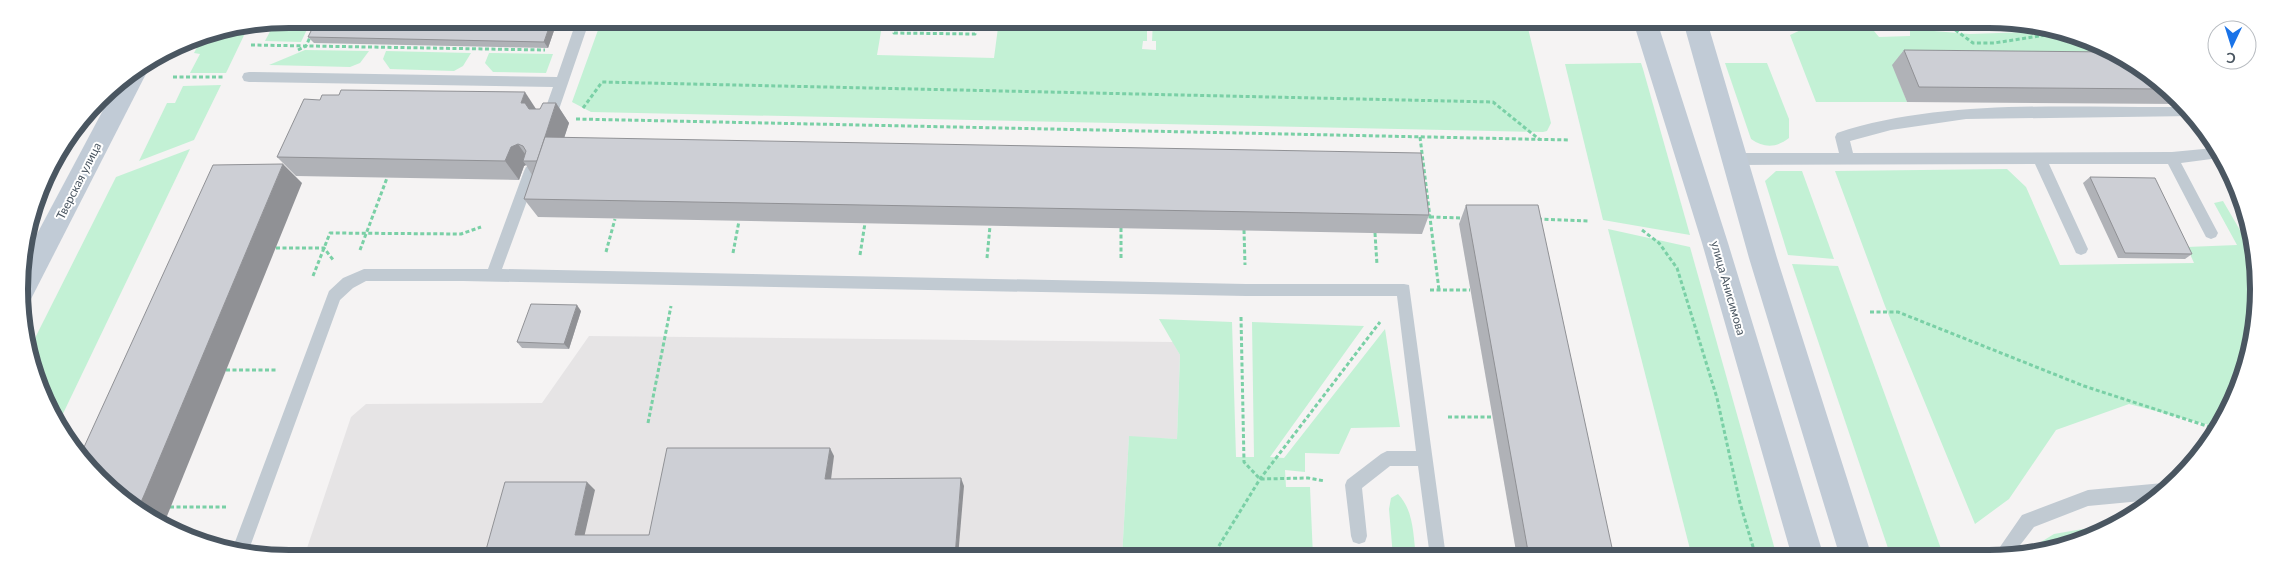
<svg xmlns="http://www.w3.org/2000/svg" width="2277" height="578" font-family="Lato,sans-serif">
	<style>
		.education { fill: #e6e4e5 }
		.green { fill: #c3f1d5 }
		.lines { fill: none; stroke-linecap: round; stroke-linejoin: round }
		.path { stroke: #7ad0a6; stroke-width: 3; stroke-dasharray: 4 2.5; stroke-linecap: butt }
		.lane { fill: #c1cad2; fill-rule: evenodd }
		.secondary { fill: #c1cbd6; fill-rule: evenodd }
		.wall { fill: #b0b2b7 }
		.shaded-wall { fill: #909195 }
		.building { fill: #cdcfd5; stroke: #909195 }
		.labels { text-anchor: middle; stroke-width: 4; stroke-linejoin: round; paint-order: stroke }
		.street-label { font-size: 12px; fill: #4a5661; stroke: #fff }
		.rim { fill: none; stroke: #4a5661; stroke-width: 6 }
	</style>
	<rect width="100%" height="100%" fill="#f5f3f3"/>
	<path class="education" d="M589,336L1173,342L1180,355L1177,439L1129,437L1122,557H304L351,417L366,404L542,403Z"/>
	<g class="green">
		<path d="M289,19H312L301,42L265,41L275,22Z"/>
		<path d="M602,19L883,20L877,55L994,58L999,20H1147V41H1143L1142,49L1156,50V41H1152L1153,20H1526L1551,123L1547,131L1543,132L591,112L572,102Z"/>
		<path d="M248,27L226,73H190L200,54L194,53L203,36Z"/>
		<path d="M1803,29L1874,31L1879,37L1910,36V29L1970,34L2054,31L2123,55L1893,65L1907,102H1816L1790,35Z"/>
		<path d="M305,50L369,51L360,63L350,67L269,65Z"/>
		<path d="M386,51L471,53L463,66L454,71L390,69L383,59Z"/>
		<path d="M489,53L553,54L546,73L493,72L485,63Z"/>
		<path d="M1641,63L1643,69L1690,235L1603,220L1565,64Z"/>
		<path d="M1725,63H1767L1789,119V138C1776,148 1764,148 1751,139Z"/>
		<path d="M221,85L194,140L139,161L167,103H175L183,86Z"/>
		<path d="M190,149L59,422L28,359L27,354L116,177Z"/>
		<path d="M2007,169L2026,187L2060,265L2194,263L2187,247L2237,245L2214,203L2223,201L2251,249L2256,325L2230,409L2217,427L2129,404L2056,430L2009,499L1975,524L1885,306L1835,171Z"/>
		<path d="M1776,171H1802L1834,259L1788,255L1765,181Z"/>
		<path d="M1608,229L1690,247L1777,557H1692Z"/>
		<path d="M1792,264L1838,266L1944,557H1891Z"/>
		<path d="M1159,319L1232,322L1236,457H1254L1252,322L1364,326L1270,457L1284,458L1385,329L1400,427L1351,428L1339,454L1305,453V472L1285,470L1286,487H1310L1313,557H1122L1129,436L1177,439L1180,355Z"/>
		<path d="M1398,494C1414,511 1413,534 1416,557H1393L1389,509L1391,498Z"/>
		<path d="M2100,526L2112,528L2107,532L2031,555L2028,550L2054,534Z"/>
	</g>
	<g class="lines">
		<g class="path">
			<path d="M896,20L894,33L975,34L977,20"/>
			<path d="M1950,26L1973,43H1994L2059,33"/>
			<path d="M251,45L545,50"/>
			<path d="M298,50L306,46L311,35"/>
			<path d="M173,77H223"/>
			<path d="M583,108L602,82L1493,102L1540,140"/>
			<path d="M576,119L1570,140"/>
			<path d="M1420,137L1439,290"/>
			<path d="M1430,217L1464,218"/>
			<path d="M1538,219L1589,221"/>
			<path d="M1121,228V260"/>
			<path d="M1244,230L1245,265"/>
			<path d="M1642,230L1659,243L1677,268L1717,398L1740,503L1756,557"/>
			<path d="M1375,233L1377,265"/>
			<path d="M276,248H324L334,261"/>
			<path d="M360,250L387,178"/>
			<path d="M606,252L615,219"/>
			<path d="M733,253L739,221"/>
			<path d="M860,255L865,223"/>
			<path d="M987,258L990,226"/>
			<path d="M313,276L330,233L461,234L481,227"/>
			<path d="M1430,290H1470"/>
			<path d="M1870,312H1898L2084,386L2216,429"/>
			<path d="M1241,317L1244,462L1260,479L1308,478L1325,481"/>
			<path d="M226,370H278"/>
			<path d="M1448,417H1492"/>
			<path d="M648,423L671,306"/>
			<path d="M170,507H227"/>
			<path d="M1212,557L1260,479L1380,322"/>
		</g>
		<g class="lane">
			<path d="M577,19H590L555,121L553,125H543L541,121L553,87L249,82L244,81L242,77L244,73L249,72L557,77Z"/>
			<path d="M2182,107L2193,116L1966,119L1891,130L1850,141L1853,153L2172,152L2214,148L2219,158L2181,163L2218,233L2216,237L2211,239L2206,237L2168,164H2049L2088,249L2086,253L2081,255L2076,253L2035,164L1734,165L1729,163L1727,159L1729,155L1734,153H1839L1835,137L1837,133C1943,98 2071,108 2182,107Z"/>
			<path d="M531,165L536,167L538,171L502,269L1246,284H1404L1409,285L1446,557H1430L1418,466H1390L1362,488L1367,536L1365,542L1359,544L1353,542L1351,536L1345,485L1347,480L1381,454L1387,451H1416L1397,296H1246L463,281H366L353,288L340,300L247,555L232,550L329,291L343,278L364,269H488L524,171L526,167Z"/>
			<path d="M2163,483L2169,487L2152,500L2088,506L2034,527L2011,557H1993L2022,515L2088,490Z"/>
		</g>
		<g class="secondary">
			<path d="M1633,21H1657L1728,243L1824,557H1792L1702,243Z"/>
			<path d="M1683,21H1707L1777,258L1872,557H1840L1749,258Z"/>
			<path d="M145,64L148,70L31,299L22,302L19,271L21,264L118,82Z"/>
		</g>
	</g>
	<g class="wall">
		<path d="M558,19L548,48L314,43L308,37Z"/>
		<path d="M1904,50L2123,55L2179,104L1907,102L1892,65Z"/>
		<path d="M556,103L569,123L564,138L1429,215L1422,234L538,217L524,199L532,175L526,165L524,166L519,180L296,176L277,157L540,109Z"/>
		<path d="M2090,177L2192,254L2185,259L2118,258L2083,183Z"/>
		<path d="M1466,205L1614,557H1517L1459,224Z"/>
		<path d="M581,311L569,349L522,348L517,342Z"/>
	</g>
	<g class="shaded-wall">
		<path d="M552,19H558L548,48L544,42Z"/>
		<path d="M525,92L538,112L536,120L521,103Z"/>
		<path d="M556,103L569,123L550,181L537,161Z"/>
		<path d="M518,144L530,161H523L526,165L524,166L519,180L505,161L511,147Z"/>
		<path d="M283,164L302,183L163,526L154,523L138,509Z"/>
		<path d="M577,305L581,311L569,349L564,344Z"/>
		<path d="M830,448L834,456L830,487L825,479Z"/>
		<path d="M961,478L964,486L958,557H955Z"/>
		<path d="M587,482L595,490L583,542L575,535Z"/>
	</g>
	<g class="building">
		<path d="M317,19H552L544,42L308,37Z"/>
		<path d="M1904,50L2113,52L2123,55L2162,89L1919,87Z"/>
		<path d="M341,90L525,92L521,103H525L529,109H540L543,103H556L537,161H523L526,151L523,146L518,144L511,147L505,161L277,157L304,99L320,100L322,95H339Z"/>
		<path d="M545,137L1421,153L1429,215L524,199Z"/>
		<path d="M283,164L145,493L138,509L79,458L213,165Z"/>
		<path d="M2090,177L2155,178L2192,254L2125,253Z"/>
		<path d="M1466,205H1538L1614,557H1529Z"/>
		<path d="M531,304L577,305L564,344L517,342Z"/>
		<path d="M667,448H830L825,479L961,478L955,557H484L505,482H587L575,535H649Z"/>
	</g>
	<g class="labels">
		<g class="street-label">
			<text transform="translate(79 181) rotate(-63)" y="4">Тверская улица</text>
			<text transform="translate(1728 288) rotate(74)" y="4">улица Анисимова</text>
		</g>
	</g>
	<path d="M0 0H2277V578H0ZM289 28H1989A261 261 0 0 1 2250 289V289A261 261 0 0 1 1989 550H289A261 261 0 0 1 28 289V289A261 261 0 0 1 289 28Z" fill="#fff" fill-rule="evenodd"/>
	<path class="rim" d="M289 28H1989A261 261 0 0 1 2250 289V289A261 261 0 0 1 1989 550H289A261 261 0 0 1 28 289V289A261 261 0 0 1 289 28Z"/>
	<g transform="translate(2232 45) rotate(184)"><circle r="24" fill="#ffffff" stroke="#b7bbc0"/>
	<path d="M0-4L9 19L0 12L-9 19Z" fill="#1a73e8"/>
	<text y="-8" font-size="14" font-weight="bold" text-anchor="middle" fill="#4a5661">С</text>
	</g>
</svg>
